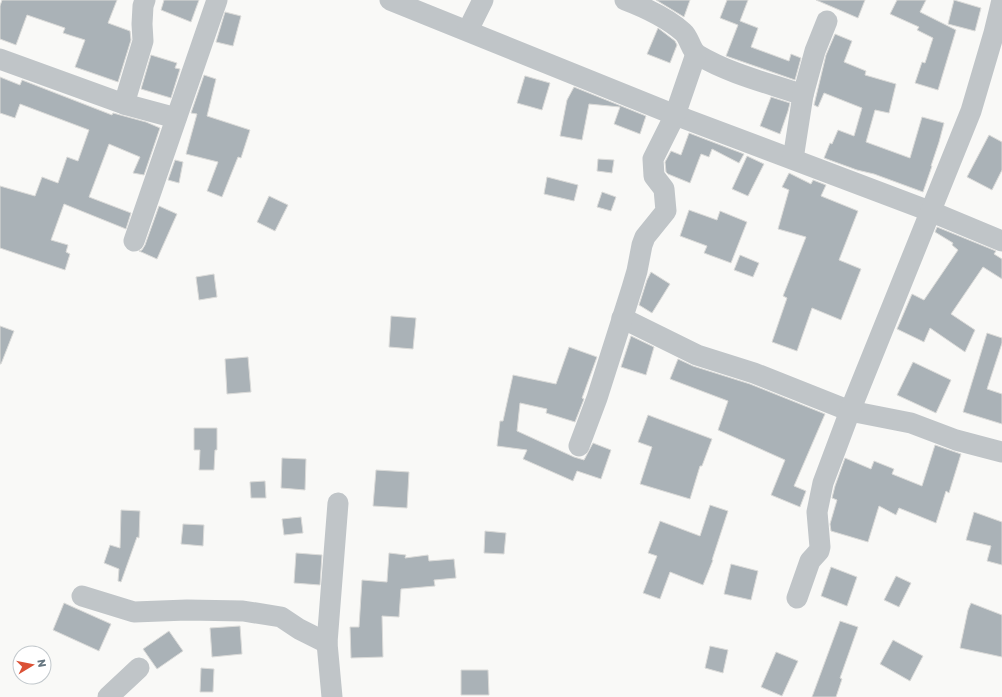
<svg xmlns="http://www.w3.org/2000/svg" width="1002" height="697" font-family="Rubik,sans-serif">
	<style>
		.building { fill: #aab2b7; stroke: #dbdbd9 }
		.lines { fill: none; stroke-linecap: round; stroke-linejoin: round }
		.minor { stroke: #c0c5c8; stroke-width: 21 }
	</style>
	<rect width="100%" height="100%" fill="#f9f9f7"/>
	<g class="building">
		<path d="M2,0H117L108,23L130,31L131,40L118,82L75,67L85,40L63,33L65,28L27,15L16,45L0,39V6Z"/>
		<path d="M164,0H199L191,22L161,10Z"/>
		<path d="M656,0H690L684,17Z"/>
		<path d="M727,0H748L740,21L758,28L751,47L789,61L791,54L801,58L795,80L726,56L738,25L720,18Z"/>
		<path d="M816,0H865L858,18Z"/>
		<path d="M897,0H926L920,12L956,30L938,90L915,83L922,62L925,63L933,38L917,30L919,27L890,14Z"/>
		<path d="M954,0L981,8L975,31L948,24Z"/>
		<path d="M225,12L241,16L233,46L216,42Z"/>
		<path d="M658,28L675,41L677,45L670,63L647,54Z"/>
		<path d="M835,34L852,41L844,62L866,71L865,75L896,84L889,113L875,110L866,142L910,158L922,117L944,123L939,142L931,166H932L923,192L874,174L857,170L824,158L830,143L832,144L838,130L854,136L862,108L824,93L818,107L814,105L826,55Z"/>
		<path d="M151,55L177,63L175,68L180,69L171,98L141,89Z"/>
		<path d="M204,75L216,79L207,116L250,130L241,158L238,157L222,197L207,191L218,162L186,154L197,114L191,113Z"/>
		<path d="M525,76L550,83L542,110L517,103Z"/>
		<path d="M0,77L20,85L22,80L112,115L113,113L146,122L160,128L144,175L133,173L140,157L109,144L89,197L131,213L126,229L64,204L51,240L68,245L66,252L70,254L65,270L0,248V186L35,196L42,177L58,183L67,157L78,161L89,130L20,104L15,118L0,113Z"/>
		<path d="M574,87L646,116L640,134L614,124L620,107L589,104L582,140L560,136L567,100Z"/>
		<path d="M771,97L790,103L788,111L780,134L760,126Z"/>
		<path d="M689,133L744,154L739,163L712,149L709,157L701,154L690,183L668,174L666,172L665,162L671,151L681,155Z"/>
		<path d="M989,135L1002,142V170L992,190L967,177Z"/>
		<path d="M747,156L764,164L748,196L732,189Z"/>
		<path d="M598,159L614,160L612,173L597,171Z"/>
		<path d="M175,160L183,162L179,183L168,180Z"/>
		<path d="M789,173L811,184L813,180L826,185L821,196L858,211L839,260L861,269L841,320L812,308L797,351L772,342L787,298L783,296L806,237L778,229L789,190L782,187Z"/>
		<path d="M547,177L578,185L574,201L544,194Z"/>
		<path d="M602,192L616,197L611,211L597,207Z"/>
		<path d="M269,196L288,205L275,231L257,222Z"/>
		<path d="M159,206L177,214L157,259L139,251L142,250L145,245Z"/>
		<path d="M689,210L717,220L720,211L747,222L731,263L704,253L707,246L680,236Z"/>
		<path d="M937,227L996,251L994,254L1002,259V279L983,267L951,314L975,330L965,352L930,328L924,342L897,329L912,294L924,300L958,250L952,245L953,243L935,232Z"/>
		<path d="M740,255L759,263L753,277L734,270Z"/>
		<path d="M651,272L670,284L652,313L639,305L647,280Z"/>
		<path d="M214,274L217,297L199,300L196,277Z"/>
		<path d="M391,316L416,318L413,349L389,347Z"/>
		<path d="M0,326L14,331L1,364H0Z"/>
		<path d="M987,333L1002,338V343L987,389L1002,394V424L963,412Z"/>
		<path d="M631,336L654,347L646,375L621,367Z"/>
		<path d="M569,347L597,357L582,398L584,399L575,422L546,413L547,409L520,403L517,431L574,457L584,460L593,443L611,450L601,479L577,471L573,481L523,459L527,450L497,446L500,421H503L513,375L556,384Z"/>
		<path d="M248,357L251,392L227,394L225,359Z"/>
		<path d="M678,359L693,366L750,384L825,414L794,486L806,491L800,507L771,495L785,460L718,430L728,401L670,379Z"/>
		<path d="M913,362L951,380L936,413L897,395Z"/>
		<path d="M648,415L712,439L702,466H700L690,499L640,484L652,447L638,442Z"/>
		<path d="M194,428H217V450H215L214,470H199L200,450H194Z"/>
		<path d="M935,445L961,454L949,493L946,491L936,523L899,508L896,515L879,506L868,542L831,531L830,524L837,500L832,498L835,486L845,458L871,469L874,461L894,469L892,474L922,486Z"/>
		<path d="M282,458L306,459L305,490L281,488Z"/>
		<path d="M376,470L409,472L407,508L373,506Z"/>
		<path d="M265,481L266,498H251L250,482Z"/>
		<path d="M710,505L728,511L712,560H713L703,585L670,572L660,599L643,593L657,556L648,553L660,521L700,536Z"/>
		<path d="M121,510L140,511L139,538L137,537L121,582L118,581L119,569L104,563L110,545L120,548Z"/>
		<path d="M974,512L1002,522V565L987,561L991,546L966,540Z"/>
		<path d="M301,517L303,533L284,535L282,519Z"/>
		<path d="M183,524L204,525L203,546L181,544Z"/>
		<path d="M485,531L506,533L504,554L484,553Z"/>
		<path d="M296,553L322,555L320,585L294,583Z"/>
		<path d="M389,553L406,555L405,558L428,555L429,561L454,559L456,578L434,580L435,586L401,589L399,617L382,616L383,657L351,658L350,627H359L362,580L387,582Z"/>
		<path d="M731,564L758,571L751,600L724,594Z"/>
		<path d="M831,567L857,577L847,606L821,596Z"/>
		<path d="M896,576L911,583L899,607L884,600Z"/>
		<path d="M64,603L111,624L99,651L53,630Z"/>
		<path d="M971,603L1002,615V657L960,648L968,610Z"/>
		<path d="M840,621L858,627L840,678L842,679L836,697H812Z"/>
		<path d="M240,626L242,654L212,657L210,628Z"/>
		<path d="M169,631L183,651L157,669L143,649Z"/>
		<path d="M893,640L923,656L910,681L880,664Z"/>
		<path d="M710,646L728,650L723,673L705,668Z"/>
		<path d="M776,652L798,661L782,696L761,687Z"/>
		<path d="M201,668L214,669L213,692H200Z"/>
		<path d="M461,670H488L489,695H461Z"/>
	</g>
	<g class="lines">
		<g class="minor">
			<path d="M390,0L675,115L932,212L1002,241"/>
			<path d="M625,0C646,8 666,17 683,32C690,38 690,50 698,55C730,74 768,83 803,95"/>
			<path d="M468,30L483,0"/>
			<path d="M0,59L124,104L176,118"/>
			<path d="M124,104L143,41L142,24L143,6L145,0"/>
			<path d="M793,159L803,95L815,51L827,21"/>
			<path d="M134,241L217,0"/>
			<path d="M622,318L697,355L754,373L850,411L911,423L956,440L1002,452"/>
			<path d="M579,446L597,398L632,288L637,271L642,245L645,237L666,211L664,189L654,176L653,159L675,115L696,54"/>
			<path d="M82,596L134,612L187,610L243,611L281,617L299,629L327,643"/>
			<path d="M797,598L810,561L819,551L820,547L817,512L823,483L850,411L971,111L994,33L1002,0"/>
			<path d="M108,697L139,668"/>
			<path d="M332,697L327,643L338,503"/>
		</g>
	</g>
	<g transform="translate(32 665) rotate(80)"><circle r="19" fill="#ffffff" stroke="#c2c8cc"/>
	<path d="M0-3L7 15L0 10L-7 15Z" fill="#db5135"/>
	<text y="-6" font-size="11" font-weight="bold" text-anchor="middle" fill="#667680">N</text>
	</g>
</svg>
